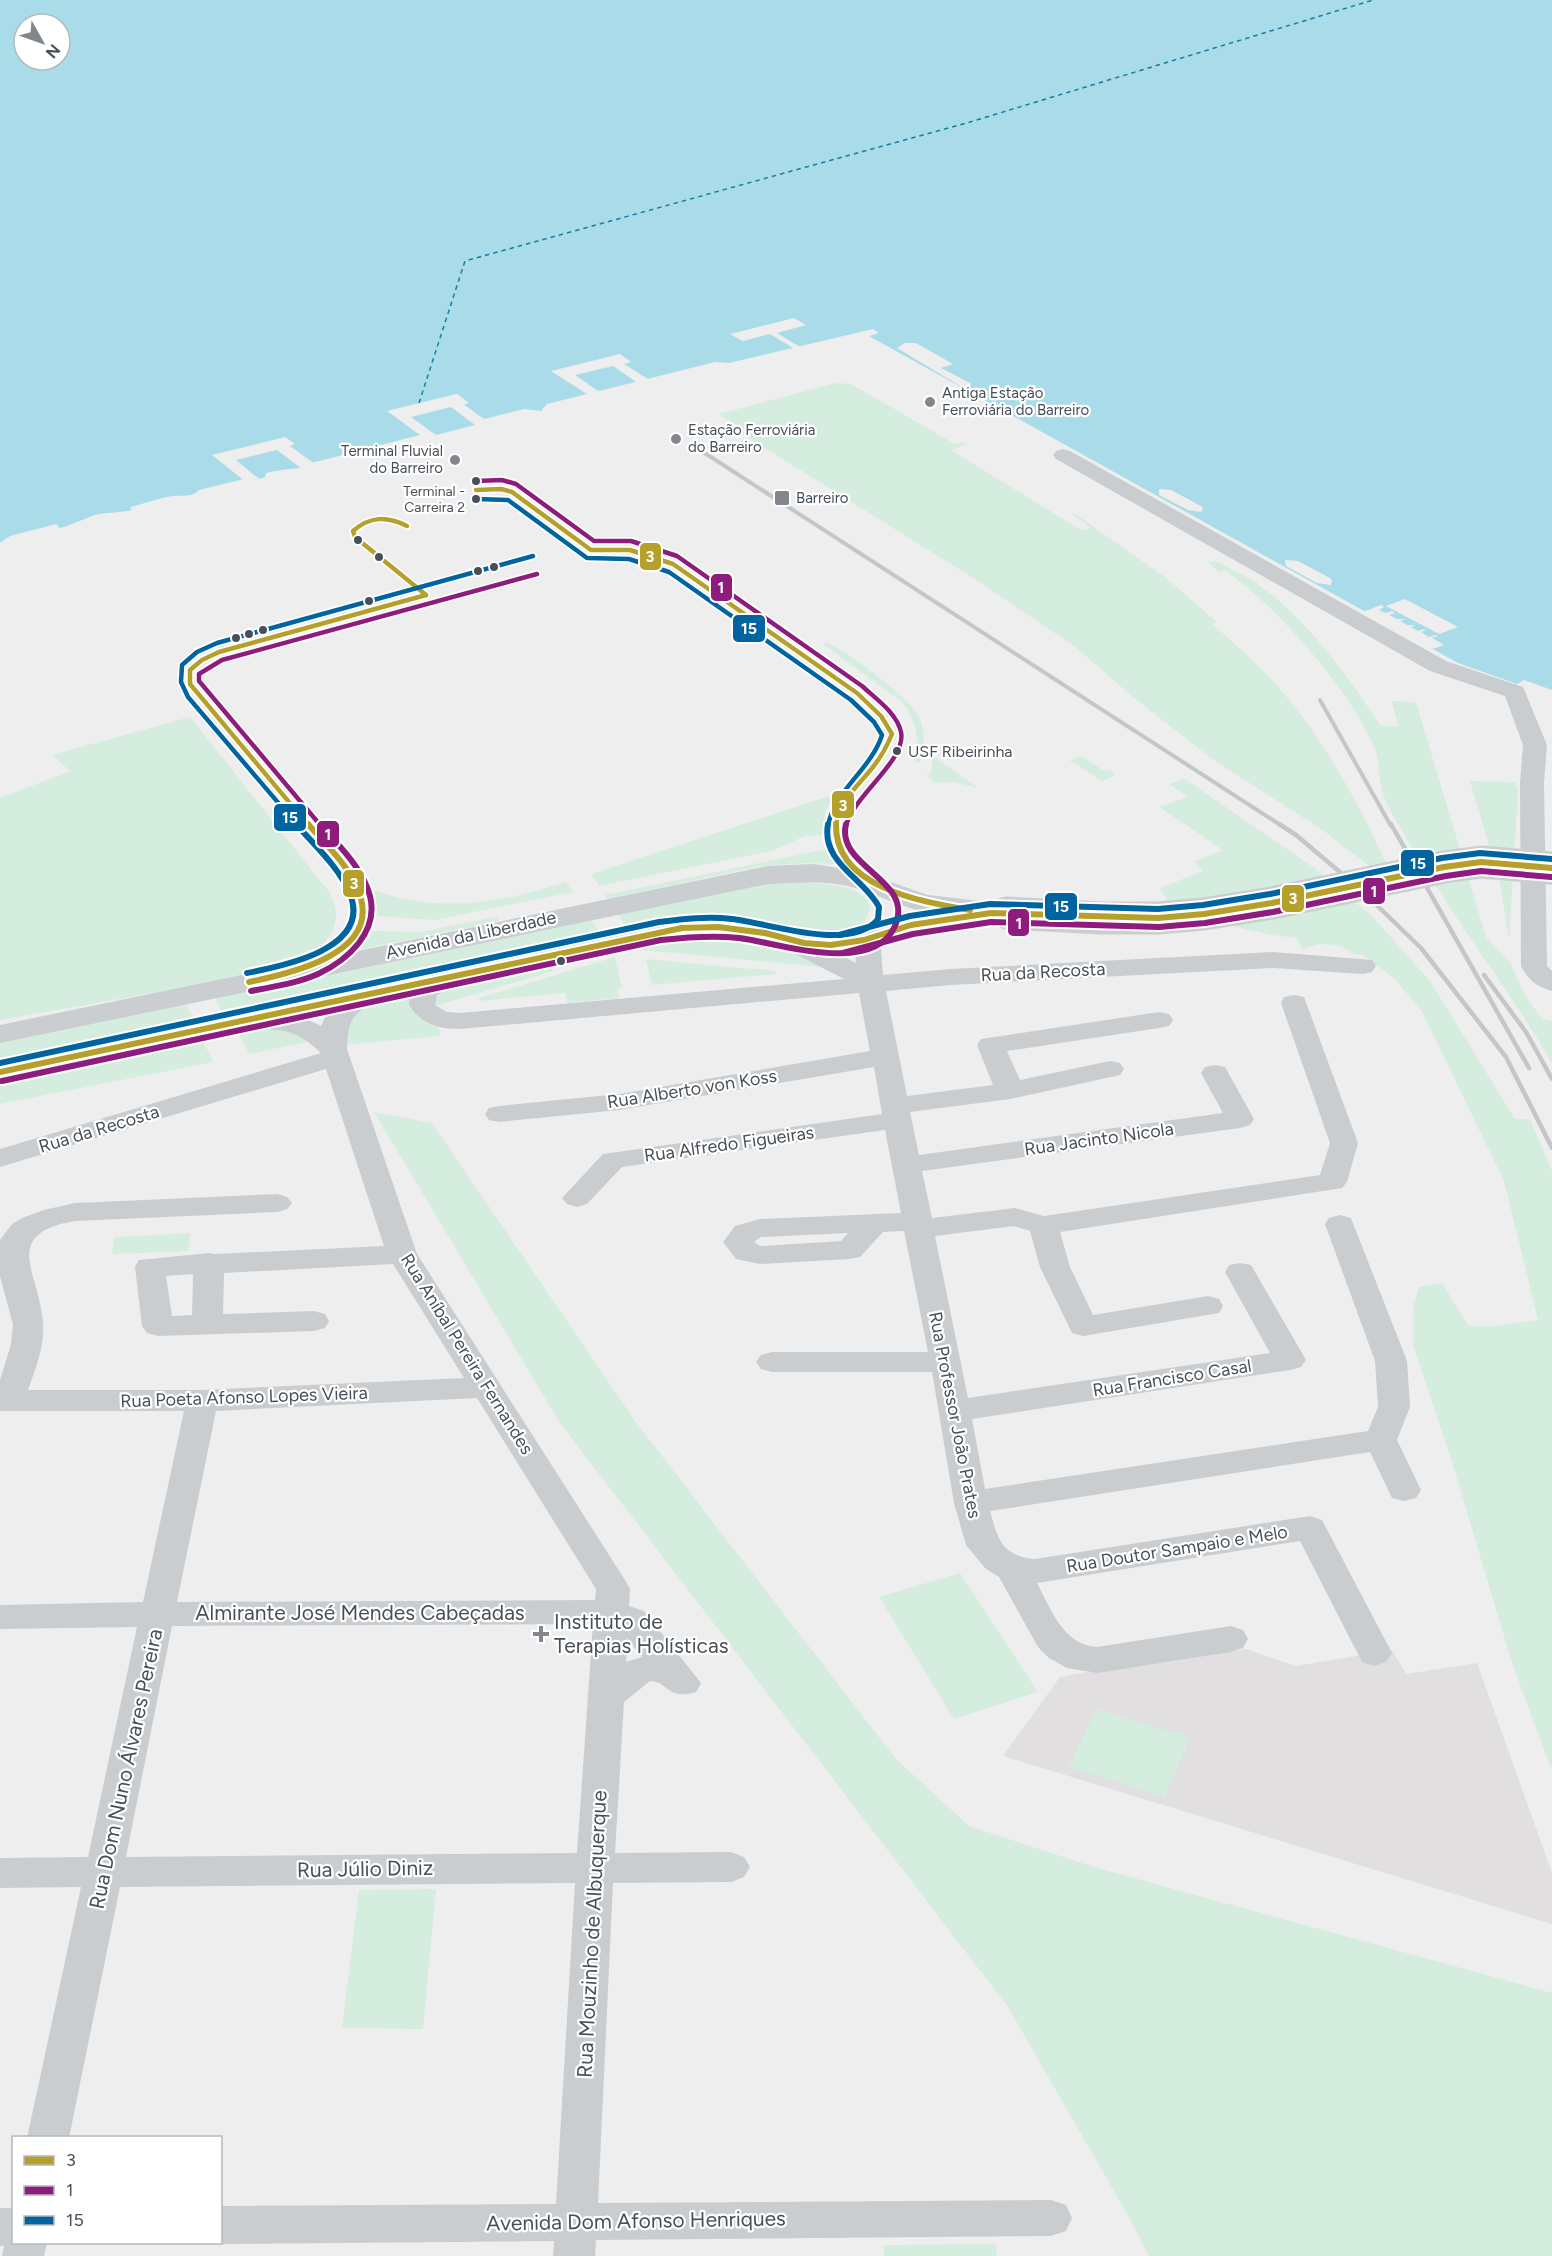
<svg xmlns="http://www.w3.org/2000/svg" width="1552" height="2256" font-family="Figtree,sans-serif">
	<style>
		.education { fill: #e1dfdf }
		.green { fill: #d4edde }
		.water { fill: #aadbe8; fill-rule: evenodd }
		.pier { fill: #efeeee }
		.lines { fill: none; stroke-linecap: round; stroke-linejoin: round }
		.ferry { stroke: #14809f; stroke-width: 1.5; stroke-dasharray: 4.5 4; stroke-linecap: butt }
		.street { fill: #cacdcf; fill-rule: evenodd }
		.secondary { fill: #cbced0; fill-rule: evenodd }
		.rail-far1 { stroke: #c4c6c8; stroke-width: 4 }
		.rail { stroke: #c4c6c8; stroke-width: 4.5 }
		.secondary-bridge { stroke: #cbced0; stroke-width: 33 }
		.bus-1-far1-casing { stroke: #fff; stroke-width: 8 }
		.bus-1-casing { stroke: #fff; stroke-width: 10 }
		.bus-2-far1-casing { stroke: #fff; stroke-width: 8 }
		.bus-2-casing { stroke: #fff; stroke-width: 10 }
		.bus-3-far1-casing { stroke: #fff; stroke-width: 8 }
		.bus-3-casing { stroke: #fff; stroke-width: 10 }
		.bus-1-far1 { stroke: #b6a02c; stroke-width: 4.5 }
		.bus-1 { stroke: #b6a02c; stroke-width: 6 }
		.bus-2-far1 { stroke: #8e1c7d; stroke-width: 4.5 }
		.bus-2 { stroke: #8e1c7d; stroke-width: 6 }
		.bus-3-far1 { stroke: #0064a0; stroke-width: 4.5 }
		.bus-3 { stroke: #0064a0; stroke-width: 6 }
		.poi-dot { fill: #82878d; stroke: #fff; stroke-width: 2 }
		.bus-dot { fill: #475059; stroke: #fff; stroke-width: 2 }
		.labels { text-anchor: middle; stroke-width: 4.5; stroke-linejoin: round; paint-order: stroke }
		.far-bus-label { font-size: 14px; fill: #475059; stroke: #fff; text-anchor: end }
		.far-poi-label { font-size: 15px; fill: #475059; stroke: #fff; text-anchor: start }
		.bus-label { font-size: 16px; fill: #475059; stroke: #fff; text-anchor: start }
		.street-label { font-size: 18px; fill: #475059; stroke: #fff }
		.near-street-label { font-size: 21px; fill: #475059; stroke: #fff }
		.near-poi-label { font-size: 21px; fill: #475059; stroke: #fff; text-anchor: start }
		.line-badge { stroke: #fff; stroke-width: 2 }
		.badge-label { font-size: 16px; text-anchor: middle; font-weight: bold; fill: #fff }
	</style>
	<rect width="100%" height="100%" fill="#efeeee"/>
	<path class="education" d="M1246,1649L1296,1666L1392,1650L1406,1674L1477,1663L1552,1873V1924L1003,1756L1060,1677L1162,1659L1164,1663Z"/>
	<g class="green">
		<path d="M836,383L851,384L955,444L965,442L968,444L951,450L1081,530L1091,528L1072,514H1075L1165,577L1217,622L1212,624C1239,647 1268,673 1290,701C1331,751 1361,809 1388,867L1373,869L1324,831L1212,759L1133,697L1074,646L970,576L741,433V428L719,414Z"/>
		<path d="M1216,561C1231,569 1247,576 1260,586C1309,621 1348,677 1381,726H1398L1392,701L1416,702L1486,937L1511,963L1524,994L1542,1019L1552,1021V1064C1510,989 1455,922 1412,847C1402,830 1388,810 1382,791C1378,777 1380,760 1374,746C1347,686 1279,609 1226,571L1219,572L1208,562Z"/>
		<path d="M825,642C844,648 906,696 917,713C926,727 925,747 920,762H914C920,739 917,722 902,702L823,644Z"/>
		<path d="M190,717L330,893C332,899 337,909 336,916C334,942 310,957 289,969L0,1020V798L70,771L52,755Z"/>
		<path d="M933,756L978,788L954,782L935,783L925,775H931Z"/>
		<path d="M1081,756L1104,771L1111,769L1114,776L1102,781L1069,760Z"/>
		<path d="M1185,779L1316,869L1373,917L1430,981L1515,1119H1530L1552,1171V1771L1512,1663L1453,1465L1413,1345V1308L1419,1287L1442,1283L1468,1325C1491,1329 1515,1323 1538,1320L1504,1181L1422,1012L1395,979L1363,955L1353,954L1341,946L1320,944L1302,949L1297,938L1272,935L1175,913L1160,888L1203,871L1193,862L1223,850L1159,807L1188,797L1169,784Z"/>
		<path d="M1470,781L1515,782L1518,792L1509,940L1500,883Z"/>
		<path d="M829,796L833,797L825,813L822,835L805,836L772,851L599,886L591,874Z"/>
		<path d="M827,849L836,864L806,863L760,866L608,899L605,895Z"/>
		<path d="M566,882L573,892L435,920L377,916V907L372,892L377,891C441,914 504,902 566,882Z"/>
		<path d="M795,882C812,883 880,883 868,915C864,926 849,931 838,933C807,939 778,922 747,921C708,921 668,927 628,929L617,912L757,884Z"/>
		<path d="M496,917L499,921L357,950L373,931L420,932Z"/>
		<path d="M590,918L602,935L223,1015L215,997Z"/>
		<path d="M692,935C744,937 785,946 833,968L642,950L638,943Z"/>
		<path d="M615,957L622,988L617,989L619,998L567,1003L565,993L479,1001V998Z"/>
		<path d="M646,959L775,971L776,974L652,985Z"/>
		<path d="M548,963L553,971L432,1007L439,988Z"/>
		<path d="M411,992L438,1024L440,1036L345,1045L343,1024L373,1000Z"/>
		<path d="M186,1003L194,1022L0,1063V1042Z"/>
		<path d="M263,1025H274L311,1041L249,1054L238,1031Z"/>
		<path d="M201,1037L213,1062L0,1104V1081Z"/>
		<path d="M374,1112L432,1123L635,1421L895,1758L969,1826L1094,1867L1552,1993V2256H1149L1130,2219L1008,2007L560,1423Z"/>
		<path d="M190,1233L188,1251L112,1254L115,1237Z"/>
		<path d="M960,1573L1038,1692L954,1719L879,1597Z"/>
		<path d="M1096,1709L1190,1737L1165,1797L1069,1767Z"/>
		<path d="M436,1889L423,2029L342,2028L359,1890Z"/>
		<path d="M996,2244L997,2256H884V2245Z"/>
	</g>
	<g class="water">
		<path d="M0,0H1552V690L1524,680L1517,684L1458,663L869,336L879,333L873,329L729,363L715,362L547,404L541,411L524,409L484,419L463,404L468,403L457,394L388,411L420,435L377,446L370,453L355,452L299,466L301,468C289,469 278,470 266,473L265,477L259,479L256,476L199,490C191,498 183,495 172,496C158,498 144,504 130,507L132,510C120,513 110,512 99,514C84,518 75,524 60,528L56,524L10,536L0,543ZM24,24H60V60H24Z"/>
		<path d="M451,407L475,425L436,435L411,417Z"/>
	</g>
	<g class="pier">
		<path d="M794,318L806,325L777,333L800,347L795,349L770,334L743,341L730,334Z"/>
		<path d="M905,343H916L953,364L941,368L972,384L968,386L970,392L897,348Z"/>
		<path d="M620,354L631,362L624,364L651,381L639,384L613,366L575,375L601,393L590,396L551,371Z"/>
		<path d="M457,394L469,403L463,405L487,422H482L461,407L462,401L457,397L394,413L422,433L423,437L387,411Z"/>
		<path d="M285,437L295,444L290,446L315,464L301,468L277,450L236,460L259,479L246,482L212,455Z"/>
		<path d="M1159,489L1171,490L1201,506L1203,509L1201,512L1188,510L1159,495Z"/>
		<path d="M1285,560L1298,561L1330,578L1332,581L1331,585L1317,583L1286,566Z"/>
		<path d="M1405,599L1458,627L1439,634L1386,606Z"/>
		<path d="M1381,605L1384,607L1379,610L1386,613L1392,611L1395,613L1389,615L1397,619H1406L1400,621L1407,625H1416L1411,627L1418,631L1424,629L1426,630L1421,632L1429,637L1436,635L1438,636L1432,638L1444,645L1432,649L1363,612Z"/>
	</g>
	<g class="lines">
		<path class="ferry" d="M419,403L465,261L970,122L1373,0"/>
		<g class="street">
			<path d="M1063,449L1070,451L1446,661L1523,687L1547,745L1544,783L1547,966L1552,971V991C1537,987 1528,980 1521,966L1520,783L1523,745L1505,696L1430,671L1056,459L1053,455L1056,451Z"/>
			<path d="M878,926L887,928L891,934L881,950L883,975L951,969L1273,952L1372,960L1376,966L1372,972L1363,974L1273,968L951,985L886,991L907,1096L993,1085L977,1045L981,1039L1159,1012L1169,1014L1173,1020L1169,1026L1159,1028L1007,1051L1020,1080L1110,1061L1120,1063L1124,1069L1120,1075L1010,1099L910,1112L919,1155L1223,1113L1201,1073L1205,1067L1215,1065L1225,1067L1254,1119L1250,1125L1240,1128L922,1171L932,1218L1015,1208L1044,1216L1320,1175L1330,1143L1281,1003L1284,997L1294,995L1304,997L1358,1143L1347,1182L1342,1188L1060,1232L1070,1267L1093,1315L1208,1296L1219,1299L1223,1306L1219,1313L1083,1336L1072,1333L1040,1267L1030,1231L1014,1226L935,1236L968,1398L1270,1353L1225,1272L1229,1265L1240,1263L1251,1265L1306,1360L1301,1367L1290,1370L972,1419L985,1489L1368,1431L1378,1407L1375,1361L1325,1224L1329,1218L1340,1215L1351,1218L1407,1361L1410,1407L1397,1440L1421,1490L1416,1498L1404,1501L1392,1498L1370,1452L990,1511C998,1540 1002,1556 1035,1559L1310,1516L1322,1520L1392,1653L1386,1662L1374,1666L1362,1662L1300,1541L1037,1583C1051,1609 1063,1645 1097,1647L1231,1626L1243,1630L1248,1639L1243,1648L1231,1652L1097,1673L1067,1668L1049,1658L1038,1647L999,1577L985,1568L966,1545L954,1503L932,1372H772L761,1369L756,1362L761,1355L772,1352H928L904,1231L883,1232L860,1257L849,1259L760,1264L736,1259L723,1242L735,1226L760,1219L901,1213L885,1130L622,1167L587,1204L577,1207L567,1204L562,1198L603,1154L882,1114L874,1067L619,1110L499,1122L489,1120L485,1114L489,1108L499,1106L619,1094L870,1051L859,993L460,1029C438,1029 421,1024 409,1005C409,980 444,963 466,968L470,974L466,980L437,995L435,1005L447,1012L460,1013L844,979L778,945L774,939L778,933L787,931L796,933L856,963L855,950L869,928ZM848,1233L841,1241L760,1246L754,1242L761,1237Z"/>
			<path d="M375,983L384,985L388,991C384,997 380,999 373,1003C350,1015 348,1023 347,1049L417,1254L625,1580L630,1589L629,1606L644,1611L701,1683L696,1692C667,1701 668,1681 650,1681L624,1702L615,1853L731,1852L744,1857L750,1867L744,1877L731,1882L613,1883L598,2203L1051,2200L1066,2205L1072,2218L1066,2231L1051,2236L596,2240L595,2256H553L554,2241L220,2244L217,2242H220V2206L556,2204L575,1883L120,1887L69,2138H27L81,1887L0,1888V1858L88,1857L137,1627L0,1629V1605L143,1602L184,1411H0V1380L11,1344L13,1325L0,1276V1240L12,1224L22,1218L44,1210L75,1203L277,1194L287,1197L292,1203L287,1209L277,1212L75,1221C0,1234 39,1272 43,1322C45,1345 36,1368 28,1390H202L464,1378L393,1264L224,1273L223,1314L314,1311L325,1314L329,1321L325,1328L314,1331L158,1336L147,1333L142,1326L135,1267L139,1260L209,1253L215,1254L384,1246L326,1069L0,1167V1149L321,1053C289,1021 272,1034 235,1025L231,1019L235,1013C263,1006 297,1013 321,1026C330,1003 352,989 375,983ZM193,1274L192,1315L172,1316L166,1276ZM477,1398L596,1589L595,1600L177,1602L216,1411ZM593,1624L577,1853L126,1857L172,1626ZM627,1638L642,1657L626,1662Z"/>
			<path d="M0,2208H14V2242H47L44,2256H2L4,2246H0Z"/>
		</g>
		<path class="secondary" d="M813,864L859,871L928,895L1007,904L1018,907L1022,913L1018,919L1007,922L974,918L970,924L915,933L864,949L831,954L804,952L741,938L694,936L660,940L0,1082V1062L660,922C687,919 715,916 743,920C772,925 799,935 829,936C863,936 898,918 932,913C901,909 873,891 843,885C818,881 793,883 768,884L0,1043V1025L768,866Z"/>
		<g class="rail-far1">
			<path d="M697,448L1282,826"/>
			<path d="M1320,700L1391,826"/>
		</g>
		<g class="rail">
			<path d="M1279,824L1296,835L1360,889L1421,948L1506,1057L1552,1148"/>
			<path d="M1391,824L1529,1068"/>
			<path d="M1484,975L1526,1032L1552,1079"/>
		</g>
		<path class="secondary-bridge" d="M1007,913L1102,918H1158L1204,914L1272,903L1444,867L1481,862L1552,868"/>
		<g class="bus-1-far1-casing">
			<g id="bus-1-far1">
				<path d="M476,490L501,489L512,492L591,550H630L673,564L857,693L881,716L892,734C887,746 881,757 873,767C859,785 838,802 836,826"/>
				<path d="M407,526C387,516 370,516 353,531L355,537L426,595"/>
				<path d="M309,826L190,684V670L202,660L219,652L426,595"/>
			</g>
		</g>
		<g class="bus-1-casing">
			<g id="bus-1">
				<path d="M836,824C834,888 923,902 970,910"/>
				<path d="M249,982C288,974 376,955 361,899C354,870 327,846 308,824"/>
				<path d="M0,1072L682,928L718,927L765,933L804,943L831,945L864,940L911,925L991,913L1158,918L1204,914L1272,903L1444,867L1481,862L1552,868"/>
			</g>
		</g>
		<g class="bus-2-far1-casing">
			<g id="bus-2-far1">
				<path d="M476,481L502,480L516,484L594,541H631L677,556L862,686C875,698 897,713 901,732C907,760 853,796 846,826"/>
				<path d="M321,826L199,681V674L222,660L537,574"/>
			</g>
		</g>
		<g class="bus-2-casing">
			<g id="bus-2">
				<path d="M843,953L913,934L991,922L1159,927L1205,923L1273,912L1446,876L1481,871L1551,877"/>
				<path d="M251,991C273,987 298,983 318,974C348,960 379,932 370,896C363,868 338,845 320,824"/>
				<path d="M2,1081L661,940C687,937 713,935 739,938C778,943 871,975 894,928C918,880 835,868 846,824"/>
			</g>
		</g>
		<g class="bus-3-far1-casing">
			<g id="bus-3-far1">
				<path d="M476,499L508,500L587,558L629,559L669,572L851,700L874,722L882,735C871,770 834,790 828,826"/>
				<path d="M298,826L188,697L181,682L182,665L197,652L217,643L533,556"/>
			</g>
		</g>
		<g class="bus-3-casing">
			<g id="bus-3">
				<path d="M839,935L910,916L990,904L1158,909L1203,905L1270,894L1442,858L1480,853L1552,859"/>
				<path d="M247,973C283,966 372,949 350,894C339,867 315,846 296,824"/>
				<path d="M0,1063L659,922C683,919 708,916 732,919C769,923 851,953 878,919L879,907C864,878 821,863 828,824"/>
			</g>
		</g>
		<use href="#bus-1-far1" class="bus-1-far1"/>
		<use href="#bus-1" class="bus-1"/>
		<use href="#bus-2-far1" class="bus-2-far1"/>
		<use href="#bus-2" class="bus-2"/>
		<use href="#bus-3-far1" class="bus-3-far1"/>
		<use href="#bus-3" class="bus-3"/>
	</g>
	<g class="poi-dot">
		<circle cx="930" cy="402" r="6"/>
		<circle cx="676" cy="439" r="6"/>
		<circle cx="455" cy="460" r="6"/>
		<rect x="774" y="490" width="16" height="16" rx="3"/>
		<path d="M538 1625h6v6h6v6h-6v6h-6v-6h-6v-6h6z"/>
	</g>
	<g class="bus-dot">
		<circle cx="476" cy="481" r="5"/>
		<circle cx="476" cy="499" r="5"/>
		<circle cx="358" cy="540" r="5"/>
		<circle cx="379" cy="557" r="5"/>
		<circle cx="494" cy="567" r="5"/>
		<circle cx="478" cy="571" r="5"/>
		<circle cx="369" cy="601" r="5"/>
		<circle cx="263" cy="630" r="5"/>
		<circle cx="249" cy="634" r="5"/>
		<circle cx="236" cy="638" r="5"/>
		<circle cx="897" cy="751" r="5"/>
		<circle cx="561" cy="961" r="5"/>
	</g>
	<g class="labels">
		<g class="far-bus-label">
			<text x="465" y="496">Terminal -<tspan x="465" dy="16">Carreira 2</tspan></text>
		</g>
		<g class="far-poi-label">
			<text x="942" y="398">Antiga Estação<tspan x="942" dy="17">Ferroviária do Barreiro</tspan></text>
			<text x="688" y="435">Estação Ferroviária<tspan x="688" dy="17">do Barreiro</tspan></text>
			<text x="443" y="456" text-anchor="end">Terminal Fluvial<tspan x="443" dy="17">do Barreiro</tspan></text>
			<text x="796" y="503">Barreiro</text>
		</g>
		<g class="bus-label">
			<text x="908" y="757">USF Ribeirinha</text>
		</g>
		<g class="street-label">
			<text transform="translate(471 935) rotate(-12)" y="6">Avenida da Liberdade</text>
			<text transform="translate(1043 972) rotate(-3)" y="6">Rua da Recosta</text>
			<text transform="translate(692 1089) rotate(-9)" y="6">Rua Alberto von Koss</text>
			<text transform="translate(99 1129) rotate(-17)" y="6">Rua da Recosta</text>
			<text transform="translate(1099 1139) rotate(-8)" y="6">Rua Jacinto Nicola</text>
			<text transform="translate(729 1144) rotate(-8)" y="6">Rua Alfredo Figueiras</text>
			<text transform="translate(467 1354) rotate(58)" y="6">Rua Aníbal Pereira Fernandes</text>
			<text transform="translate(1172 1378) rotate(-9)" y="6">Rua Francisco Casal</text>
			<text transform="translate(244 1397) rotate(-2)" y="6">Rua Poeta Afonso Lopes Vieira</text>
			<text transform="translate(955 1415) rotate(79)" y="6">Rua Professor João Prates</text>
			<text transform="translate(1177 1549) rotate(-9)" y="6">Rua Doutor Sampaio e Melo</text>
		</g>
		<g class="near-street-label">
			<text x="360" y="1620">Almirante José Mendes Cabeçadas</text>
			<text transform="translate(126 1769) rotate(-78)" y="7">Rua Dom Nuno Álvares Pereira</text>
			<text transform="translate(365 1869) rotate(-1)" y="7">Rua Júlio Diniz</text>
			<text transform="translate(592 1934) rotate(-87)" y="7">Rua Mouzinho de Albuquerque</text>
			<text transform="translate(636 2221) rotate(-1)" y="7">Avenida Dom Afonso Henriques</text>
		</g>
		<g class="near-poi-label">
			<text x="554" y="1629">Instituto de<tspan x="554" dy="24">Terapias Holísticas</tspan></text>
		</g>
	</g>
	<g class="line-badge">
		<rect x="639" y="542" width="23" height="29" rx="6" fill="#b6a02c"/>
		<rect x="710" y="573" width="23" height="29" rx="6" fill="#8e1c7d"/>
		<rect x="732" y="614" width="34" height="29" rx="6" fill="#0064a0"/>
		<rect x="831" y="790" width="24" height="29" rx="6" fill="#b6a02c"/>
		<rect x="273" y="803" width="34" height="29" rx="6" fill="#0064a0"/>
		<rect x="316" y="820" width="24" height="28" rx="6" fill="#8e1c7d"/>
		<rect x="1400" y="849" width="35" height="28" rx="6" fill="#0064a0"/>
		<rect x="342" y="869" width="23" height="29" rx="6" fill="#b6a02c"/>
		<rect x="1362" y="877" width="24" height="28" rx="6" fill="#8e1c7d"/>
		<rect x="1281" y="884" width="24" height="29" rx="6" fill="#b6a02c"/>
		<rect x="1044" y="892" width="34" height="29" rx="6" fill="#0064a0"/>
		<rect x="1007" y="908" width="23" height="29" rx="6" fill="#8e1c7d"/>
	</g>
	<g class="badge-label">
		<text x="650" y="562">3</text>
		<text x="721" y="593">1</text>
		<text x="749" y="634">15</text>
		<text x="843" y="811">3</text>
		<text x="290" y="823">15</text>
		<text x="328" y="840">1</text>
		<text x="1418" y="869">15</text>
		<text x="354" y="889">3</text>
		<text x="1374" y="897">1</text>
		<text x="1293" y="904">3</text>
		<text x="1061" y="912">15</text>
		<text x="1019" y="929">1</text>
	</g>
	<rect x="12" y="2136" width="210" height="108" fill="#ffffff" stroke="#b5b9bd" stroke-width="1.5"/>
	<rect x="24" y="2156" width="30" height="9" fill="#b6a02c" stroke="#b5b9bd" stroke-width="1.5"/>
	<text x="66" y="2166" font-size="18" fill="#475059">3</text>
	<rect x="24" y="2186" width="30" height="9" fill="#8e1c7d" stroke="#b5b9bd" stroke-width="1.5"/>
	<text x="66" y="2196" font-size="18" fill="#475059">1</text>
	<rect x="24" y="2216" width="30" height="9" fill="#0064a0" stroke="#b5b9bd" stroke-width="1.5"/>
	<text x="66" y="2226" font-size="18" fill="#475059">15</text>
	<g transform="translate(42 42) rotate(130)"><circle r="28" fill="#ffffff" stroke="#b5b9bd" stroke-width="1.5"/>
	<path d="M0-4.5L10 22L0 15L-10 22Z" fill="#82878d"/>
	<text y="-9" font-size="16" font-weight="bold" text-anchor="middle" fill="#475059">N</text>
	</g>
</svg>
